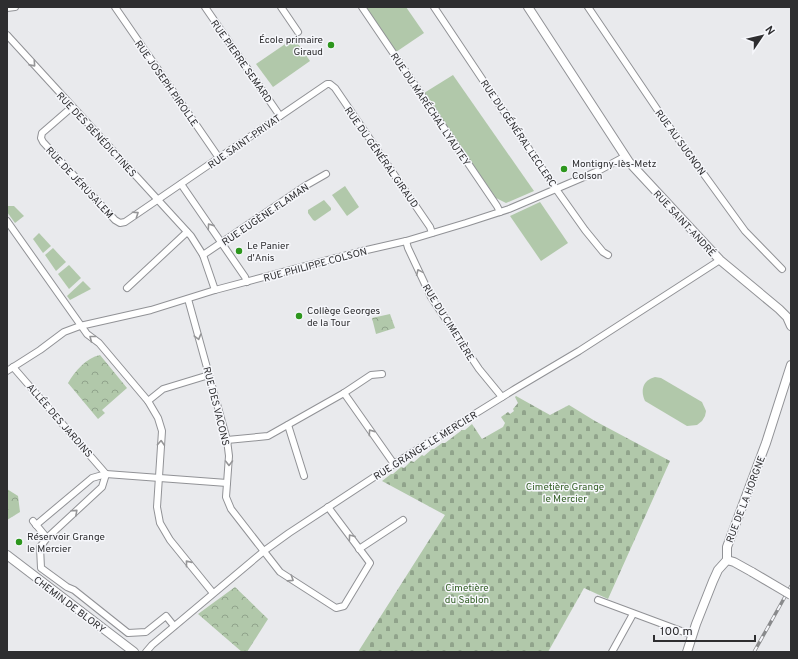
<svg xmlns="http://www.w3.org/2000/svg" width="798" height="659" font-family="Overpass,sans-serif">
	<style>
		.green { fill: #b1c8aa }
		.cemetery { fill: url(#cemetery-stones) }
		.park { fill: url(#park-crowns) }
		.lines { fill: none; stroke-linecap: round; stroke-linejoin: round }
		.street-casing { stroke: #919296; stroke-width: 8 }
		.secondary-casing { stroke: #919296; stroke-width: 10 }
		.street { stroke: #fff; stroke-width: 6 }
		.secondary { stroke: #fff; stroke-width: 8 }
		.rail-casing { stroke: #898a8c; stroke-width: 3.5 }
		.rail { stroke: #f6f7fb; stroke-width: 2; stroke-dasharray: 6; stroke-linecap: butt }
		.secondary-bridge-casing { stroke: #919296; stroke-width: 10; stroke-linecap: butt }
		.secondary-bridge { stroke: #fff; stroke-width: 8 }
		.oneway { stroke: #969698 }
		.poi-dot { fill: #2d961d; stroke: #f6f7fb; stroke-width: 1.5 }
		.labels { text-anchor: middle; stroke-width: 3; stroke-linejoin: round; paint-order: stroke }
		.poi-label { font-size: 10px; fill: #2e2e30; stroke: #f6f7fb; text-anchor: start }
		.street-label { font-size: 10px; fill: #2e2e30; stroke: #f6f7fb }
		.park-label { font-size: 10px; fill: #356127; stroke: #f6f7fb }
	</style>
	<defs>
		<pattern id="cemetery-stones" width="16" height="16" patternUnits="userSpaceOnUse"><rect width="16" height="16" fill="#b1c8aa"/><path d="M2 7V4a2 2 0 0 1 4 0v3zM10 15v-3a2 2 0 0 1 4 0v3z" fill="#90a38b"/></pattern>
		<pattern id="park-crowns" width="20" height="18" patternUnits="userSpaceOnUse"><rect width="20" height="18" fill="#b1c8aa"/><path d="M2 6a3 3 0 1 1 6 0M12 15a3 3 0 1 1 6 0" fill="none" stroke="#90a38b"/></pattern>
	</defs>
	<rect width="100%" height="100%" fill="#e9eaed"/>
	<g class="green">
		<path d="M366,7H406L424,33L396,52Z"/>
		<path d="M294,38L310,61L273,87L256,64Z"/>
		<path d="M453,75L534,191L506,203L496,198L424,93Z"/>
		<path d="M345,186L359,207L347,216L332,195Z"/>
		<path d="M324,200L331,208V210L315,221L313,220L308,213V210Z"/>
		<path d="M540,202L568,243L541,261L510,216Z"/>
		<path d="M7,206H14L24,216L15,223L7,212Z"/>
		<path d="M39,233L51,246L43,253L33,239Z"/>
		<path d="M53,248L66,262L56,271L45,255Z"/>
		<path d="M69,265L81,278L69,289L58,274Z"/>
		<path d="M83,281L91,289L70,300L67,296Z"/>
		<path d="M655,377L661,378L702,402L706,411L705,416L702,421L697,425L687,426L645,401C640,390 643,380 655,377Z"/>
	</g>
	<path class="cemetery" d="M516,396L550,415L569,405L595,421L670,461L608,599L584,588L548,652H358L445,515L382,481L391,474H393L401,467L404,468L411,461L414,462L422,455L424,456L432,449H434L442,443H445L462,430H465L472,424L482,439L503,427L505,423L501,417L508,412L510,414L514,411L513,409L518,403L515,397Z"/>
	<g class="park">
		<path d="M390,314L395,328L376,334L372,318Z"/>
		<path d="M100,355L127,388L102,410L105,413L98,419L68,383C75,371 86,358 100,355Z"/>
		<path d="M7,489L18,496L20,512L7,520Z"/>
		<path d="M235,587L268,619L247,652H242L198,614Z"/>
	</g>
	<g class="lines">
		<g class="street-casing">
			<g id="street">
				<path d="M115,7L219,158"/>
				<path d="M205,7L280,116"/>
				<path d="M281,7L298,32"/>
				<path d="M362,7L497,206L500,212"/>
				<path d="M434,7L551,182L585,230L603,252L608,255"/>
				<path d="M588,7L663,118L745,231L782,269"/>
				<path d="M7,8L15,7"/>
				<path d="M7,35L191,236L203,255L215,290"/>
				<path d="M72,107L42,133L41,138L43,142L115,220L120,223L125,222L327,84H330L335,88L430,227L432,233"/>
				<path d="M181,184L245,277L247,282"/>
				<path d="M7,221L87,334L99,343L148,401L158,418L162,431L157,507L160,523L170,540L213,593"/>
				<path d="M406,241L408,248L431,297L479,369L502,397"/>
				<path d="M203,255L305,186L326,174"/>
				<path d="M127,288L187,232"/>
				<path d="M188,299L227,440L229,456L226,497L231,509L280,572L336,608L344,606L370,563L328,507"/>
				<path d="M13,367L106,474"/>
				<path d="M7,371L40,350L64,332L80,326L151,310L215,290L358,252L406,241L466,223L509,209L598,171L624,157"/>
				<path d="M344,393L394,464"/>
				<path d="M148,401L163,389L209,375"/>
				<path d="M288,425L304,476"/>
				<path d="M227,440L268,436L344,393L371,375L382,374"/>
				<path d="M106,474L102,487L47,538L40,547L41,568L67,587L74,590L128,633L146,632L166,616L174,626"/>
				<path d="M33,521L47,538"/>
				<path d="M36,525L92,478L106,474L227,483"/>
				<path d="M359,549L403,520"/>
				<path d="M598,600L692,635"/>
				<path d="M146,652L152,645L264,551L289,533L394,464L515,389L579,351L720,260"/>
				<path d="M612,652L633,614"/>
			</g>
		</g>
		<g class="secondary-casing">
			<g id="secondary">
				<path d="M528,7L629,162L720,260L779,309L787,317L791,326"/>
				<path d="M7,555L134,652"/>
				<path d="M727,560L734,562L752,572"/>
				<path d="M687,652L696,624L713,581L718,570L727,560V547L766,443L791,365"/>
			</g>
		</g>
		<use href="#street" class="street"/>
		<use href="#secondary" class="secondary"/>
		<g class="rail-casing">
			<path id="rail" d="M754,652L791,586"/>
		</g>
		<use href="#rail" class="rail"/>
		<g class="secondary-bridge-casing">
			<path id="secondary-bridge" d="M752,572L791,595"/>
		</g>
		<use href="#secondary-bridge" class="secondary-bridge"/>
	</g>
	<defs><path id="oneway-chevron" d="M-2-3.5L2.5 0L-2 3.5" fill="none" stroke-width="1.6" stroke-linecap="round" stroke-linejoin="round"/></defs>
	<g class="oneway">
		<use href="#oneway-chevron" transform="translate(33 64) rotate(48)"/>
		<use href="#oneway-chevron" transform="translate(136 214) rotate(-34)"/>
		<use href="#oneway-chevron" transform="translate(210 226) rotate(-125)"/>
		<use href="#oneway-chevron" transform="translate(419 272) rotate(-114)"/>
		<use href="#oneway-chevron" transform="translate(198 337) rotate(75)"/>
		<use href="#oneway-chevron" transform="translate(92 338) rotate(-142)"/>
		<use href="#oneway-chevron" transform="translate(371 432) rotate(-125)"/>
		<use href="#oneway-chevron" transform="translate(161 443) rotate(-87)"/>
		<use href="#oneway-chevron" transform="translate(229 463) rotate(90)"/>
		<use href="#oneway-chevron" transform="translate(75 512) rotate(-42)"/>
		<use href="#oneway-chevron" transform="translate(351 537) rotate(-126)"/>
		<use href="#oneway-chevron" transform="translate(188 563) rotate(-129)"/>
		<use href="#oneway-chevron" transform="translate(291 579) rotate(33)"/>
	</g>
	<g class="poi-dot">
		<circle cx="331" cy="45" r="4"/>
		<circle cx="564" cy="169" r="4"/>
		<circle cx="239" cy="251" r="4"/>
		<circle cx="299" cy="316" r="4"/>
		<circle cx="19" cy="542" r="4"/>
	</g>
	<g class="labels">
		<g class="poi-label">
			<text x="323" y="43" text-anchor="end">École primaire<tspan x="323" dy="12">Giraud</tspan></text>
			<text x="572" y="167">Montigny-lès-Metz<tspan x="572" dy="12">Colson</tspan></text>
			<text x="247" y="249">Le Panier<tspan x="247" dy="12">d'Anis</tspan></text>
			<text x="307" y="314">Collège Georges<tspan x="307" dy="12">de la Tour</tspan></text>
			<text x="27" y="540">Réservoir Grange<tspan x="27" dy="12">le Mercier</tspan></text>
		</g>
		<g class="street-label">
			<text transform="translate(242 61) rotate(55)" y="4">RUE PIERRE SEMARD</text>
			<text transform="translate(167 83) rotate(55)" y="4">RUE JOSEPH PIROLLE</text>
			<text transform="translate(431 109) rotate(56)" y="4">RUE DU MARÉCHAL LYAUTEY</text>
			<text transform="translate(519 133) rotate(56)" y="4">RUE DU GÉNÉRAL LECLERC</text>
			<text transform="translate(97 134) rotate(47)" y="4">RUE DES BÉNÉDICTINES</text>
			<text transform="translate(244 141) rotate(-35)" y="4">RUE SAINT-PRIVAT</text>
			<text transform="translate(681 142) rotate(54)" y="4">RUE AU SUGNON</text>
			<text transform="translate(382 157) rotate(55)" y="4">RUE DU GÉNÉRAL GIRAUD</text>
			<text transform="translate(80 182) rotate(47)" y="4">RUE DE JÉRUSALEM</text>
			<text transform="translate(265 214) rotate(-34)" y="4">RUE EUGÈNE FLAMAN</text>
			<text transform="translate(685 223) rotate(47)" y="4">RUE SAINT-ANDRÉ</text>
			<text transform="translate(315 264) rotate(-15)" y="4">RUE PHILIPPE COLSON</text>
			<text transform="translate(449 322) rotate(58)" y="4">RUE DU CIMETIÈRE</text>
			<text transform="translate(217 406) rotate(76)" y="4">RUE DES VACONS</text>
			<text transform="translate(60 420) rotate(49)" y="4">ALLÉE DES JARDINS</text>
			<text transform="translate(425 445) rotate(-32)" y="4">RUE GRANGE LE MERCIER</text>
			<text transform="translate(745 499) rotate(-69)" y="4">RUE DE LA HORGNE</text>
			<text transform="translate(70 604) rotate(37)" y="4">CHEMIN DE BLORY</text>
		</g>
		<g class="park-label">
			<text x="565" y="490">Cimetière Grange<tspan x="565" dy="12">le Mercier</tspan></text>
			<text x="467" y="591">Cimetière<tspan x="467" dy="12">du Sablon</tspan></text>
		</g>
	</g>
	<rect width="798" height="659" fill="none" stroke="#2e2e30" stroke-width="16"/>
	<g transform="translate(762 36) rotate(55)" stroke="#f6f7fb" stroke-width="3" paint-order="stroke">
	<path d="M0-3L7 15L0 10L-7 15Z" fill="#2e2e30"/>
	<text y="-6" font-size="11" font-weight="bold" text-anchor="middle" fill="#2e2e30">N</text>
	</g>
	<path d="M654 635v6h101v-6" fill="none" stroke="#2e2e30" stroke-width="2"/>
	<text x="660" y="635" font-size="12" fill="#2e2e30" stroke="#f6f7fb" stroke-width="3" paint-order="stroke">100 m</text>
</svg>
